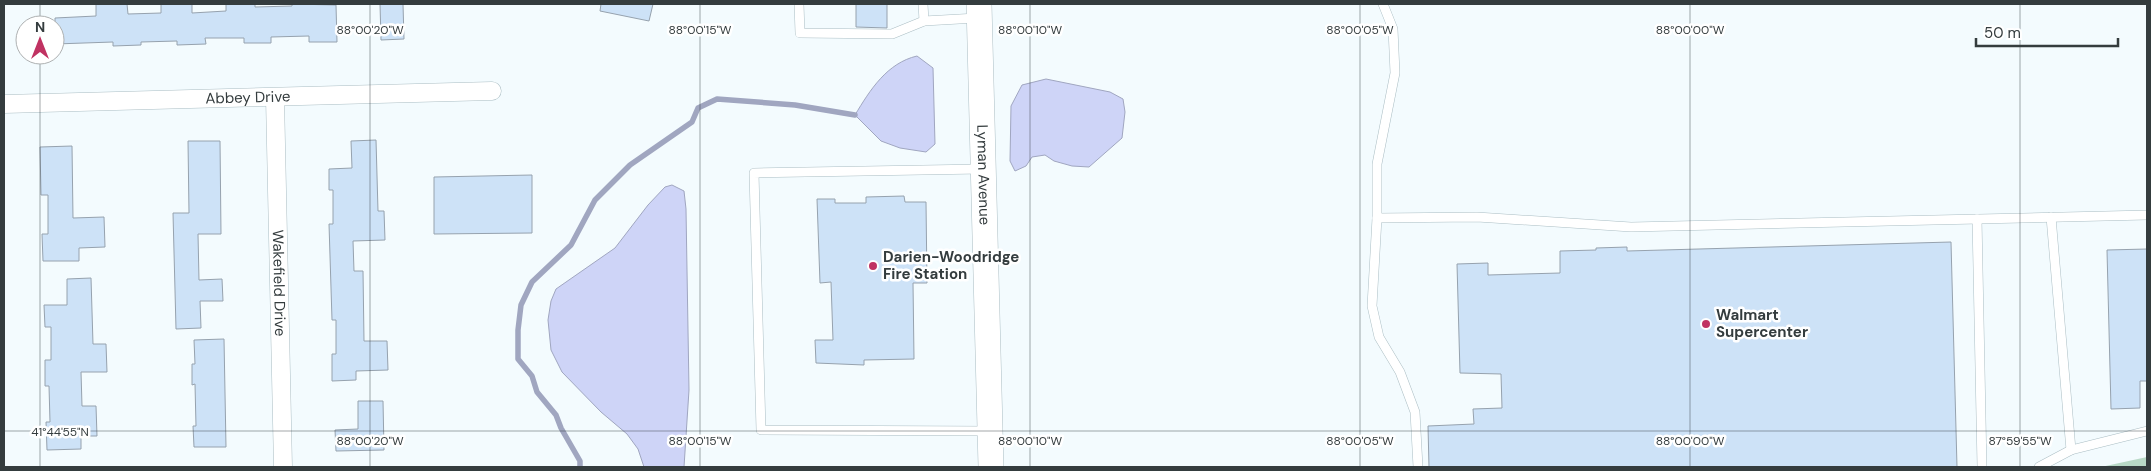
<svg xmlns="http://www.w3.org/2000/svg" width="2151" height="471" font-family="'DM Sans',sans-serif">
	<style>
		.green { fill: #b8d9c7 }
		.water { fill: #ced4f7; stroke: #a0a6c0 }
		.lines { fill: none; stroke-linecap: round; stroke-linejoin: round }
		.stream { stroke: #a0a6c0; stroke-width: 5.5 }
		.building { fill: #cde2f7; stroke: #96a2ae }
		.lane-casing { stroke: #abbec4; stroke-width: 10 }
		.street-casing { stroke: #abbec4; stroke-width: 19 }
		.secondary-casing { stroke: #abbec4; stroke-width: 26 }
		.lane { stroke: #fff; stroke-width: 9 }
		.street { stroke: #fff; stroke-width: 18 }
		.secondary { stroke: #fff; stroke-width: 25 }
		.ticks { fill: none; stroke: #343c3e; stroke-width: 1; stroke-opacity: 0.45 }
		.poi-dot { fill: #c03262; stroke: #fff; stroke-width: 2 }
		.labels { text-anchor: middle; stroke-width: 5; stroke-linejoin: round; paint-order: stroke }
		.street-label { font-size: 15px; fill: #343c3e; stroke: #fff }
		.poi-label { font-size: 15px; font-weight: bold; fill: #343c3e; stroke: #fff; text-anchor: start }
		.ticks-label { font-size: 12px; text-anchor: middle; fill: #343c3e; stroke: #fff; stroke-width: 5; stroke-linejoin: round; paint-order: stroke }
	</style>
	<rect width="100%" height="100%" fill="#f3fbfe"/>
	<path class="green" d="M2147,457V467H2101Z"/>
	<g class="water">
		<path d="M917,56L933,68L935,144L926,152L900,148L881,141L855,115C870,90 887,63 917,56Z"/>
		<path d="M1046,79L1110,92L1123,99L1125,112L1122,138L1089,167L1072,166L1054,161L1045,155L1032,157L1026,166L1015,171L1010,161L1011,106L1022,85Z"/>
		<path d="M672,185L684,191L686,209L689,390L684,467H644L638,449L627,434L601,412L562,372L551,350L548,320L551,301L556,289L615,248L648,205L665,187Z"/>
	</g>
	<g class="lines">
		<path class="stream" d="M580,467V461L561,428L556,415L537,392L532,376L518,359V330L521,305L532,282L571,245L595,200L630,165L692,122L698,108L717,99L795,105L855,115"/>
	</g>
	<g class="building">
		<path d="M96,4H127L128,14L161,13V4H192V13L226,11V4H255V7L292,6V4L336,5L337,42H309V36L271,37V43H244V38H205L206,44L177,45V41L141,42V45L113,46V42L55,44V18L96,16Z"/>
		<path d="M380,4H403L404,39L381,40Z"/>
		<path d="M601,4H653L649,21L600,11Z"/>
		<path d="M856,4H887V28L856,27Z"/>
		<path d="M376,140L378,211H384L385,240L353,241L354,271H363L364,341H387L388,370L356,371V380L332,381V354H336V320H332L329,224H333V190H329V169L352,168L351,141Z"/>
		<path d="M188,141H220L221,234H198L199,280L222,279L223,301H200L201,328L176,329L173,213H189Z"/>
		<path d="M72,146L73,218L104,217L105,247L79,248V261H43L42,234H48V195H41L40,147Z"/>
		<path d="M532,175V233L434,234V177Z"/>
		<path d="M904,196L905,202H926L927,283H913L914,359L864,360V365L816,363L815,340H833L831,282L820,283L817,199H835V203H866V197Z"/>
		<path d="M1951,242L1957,467H1429L1428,426L1474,424L1473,409L1502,408L1501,374L1460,373L1457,264L1488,263V275L1560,273V251L1596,250V248L1627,247V251Z"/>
		<path d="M2147,249V381H2140V408L2111,409L2107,250Z"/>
		<path d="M91,278L93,344H106L107,372H81L82,406H96L97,436H81V449L47,450L46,422H50L49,386H45V360H51V327H45L44,305H67V279Z"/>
		<path d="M224,339L226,447H194L193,426H196L195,384L192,385V364H195L194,340Z"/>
		<path d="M358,401H383L384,450L336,451L335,430L358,429Z"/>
	</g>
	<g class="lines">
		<g class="lane-casing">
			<g id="lane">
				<path d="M799,4L800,33L892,34L924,21L977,18"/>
				<path d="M923,4L924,21"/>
				<path d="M1383,4L1393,29L1395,73L1377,164V218L1477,217L1631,227L2147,215"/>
				<path d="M981,169L754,173L761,430L989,431"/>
				<path d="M2051,217L2071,450"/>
				<path d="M1377,218L1372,306L1379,337L1400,372L1415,412L1418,467"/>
				<path d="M1977,219L1982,467"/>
				<path d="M2039,467L2071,450L2147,431"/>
			</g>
		</g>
		<g class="street-casing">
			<g id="street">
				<path id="s1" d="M275,98L283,467"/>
				<path id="s2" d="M4,104L492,91"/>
			</g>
		</g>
		<g class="secondary-casing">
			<g id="secondary">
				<path id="s3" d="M979,4L991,467"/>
			</g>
		</g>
		<use href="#lane" class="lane"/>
		<use href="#street" class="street"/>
		<use href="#secondary" class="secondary"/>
	</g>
	<path class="ticks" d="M40,4V25M370,4V467M700,4V467M1030,4V467M1360,4V467M1690,4V467M2020,4V467M40,55V467M4,431H2147"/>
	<g class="poi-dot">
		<circle cx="873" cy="266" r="5"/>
		<circle cx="1706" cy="324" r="5"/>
	</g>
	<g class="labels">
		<g class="street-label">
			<text dy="5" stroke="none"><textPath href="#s2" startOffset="244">Abbey Drive</textPath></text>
			<text dy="5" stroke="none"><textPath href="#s3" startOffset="171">Lyman Avenue</textPath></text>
			<text dy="5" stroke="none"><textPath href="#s1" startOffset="185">Wakefield Drive</textPath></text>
		</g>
		<g class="poi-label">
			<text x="883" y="262">Darien-Woodridge<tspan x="883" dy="17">Fire Station</tspan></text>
			<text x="1716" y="320">Walmart<tspan x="1716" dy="17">Supercenter</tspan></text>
		</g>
	</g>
	<g class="ticks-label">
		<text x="370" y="34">88°00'20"W</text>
		<text x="700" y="34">88°00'15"W</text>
		<text x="1030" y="34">88°00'10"W</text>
		<text x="1360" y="34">88°00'05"W</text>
		<text x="1690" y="34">88°00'00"W</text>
		<text x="60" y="436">41°44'55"N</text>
		<text x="370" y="445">88°00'20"W</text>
		<text x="700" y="445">88°00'15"W</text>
		<text x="1030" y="445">88°00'10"W</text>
		<text x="1360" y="445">88°00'05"W</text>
		<text x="1690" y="445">88°00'00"W</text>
		<text x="2020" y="445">87°59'55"W</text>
	</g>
	<rect width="2151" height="471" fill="none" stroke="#343c3e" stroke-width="10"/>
	<g transform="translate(40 40)"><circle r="24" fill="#ffffff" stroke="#aeb1b2"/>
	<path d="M0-4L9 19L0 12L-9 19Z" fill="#c03262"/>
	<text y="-8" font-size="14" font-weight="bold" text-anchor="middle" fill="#343c3e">N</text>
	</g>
	<path d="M1976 38v8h142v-8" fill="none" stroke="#343c3e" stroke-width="2.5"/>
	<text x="1984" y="38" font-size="15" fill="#343c3e" stroke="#ffffff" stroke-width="4" paint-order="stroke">50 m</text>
</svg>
